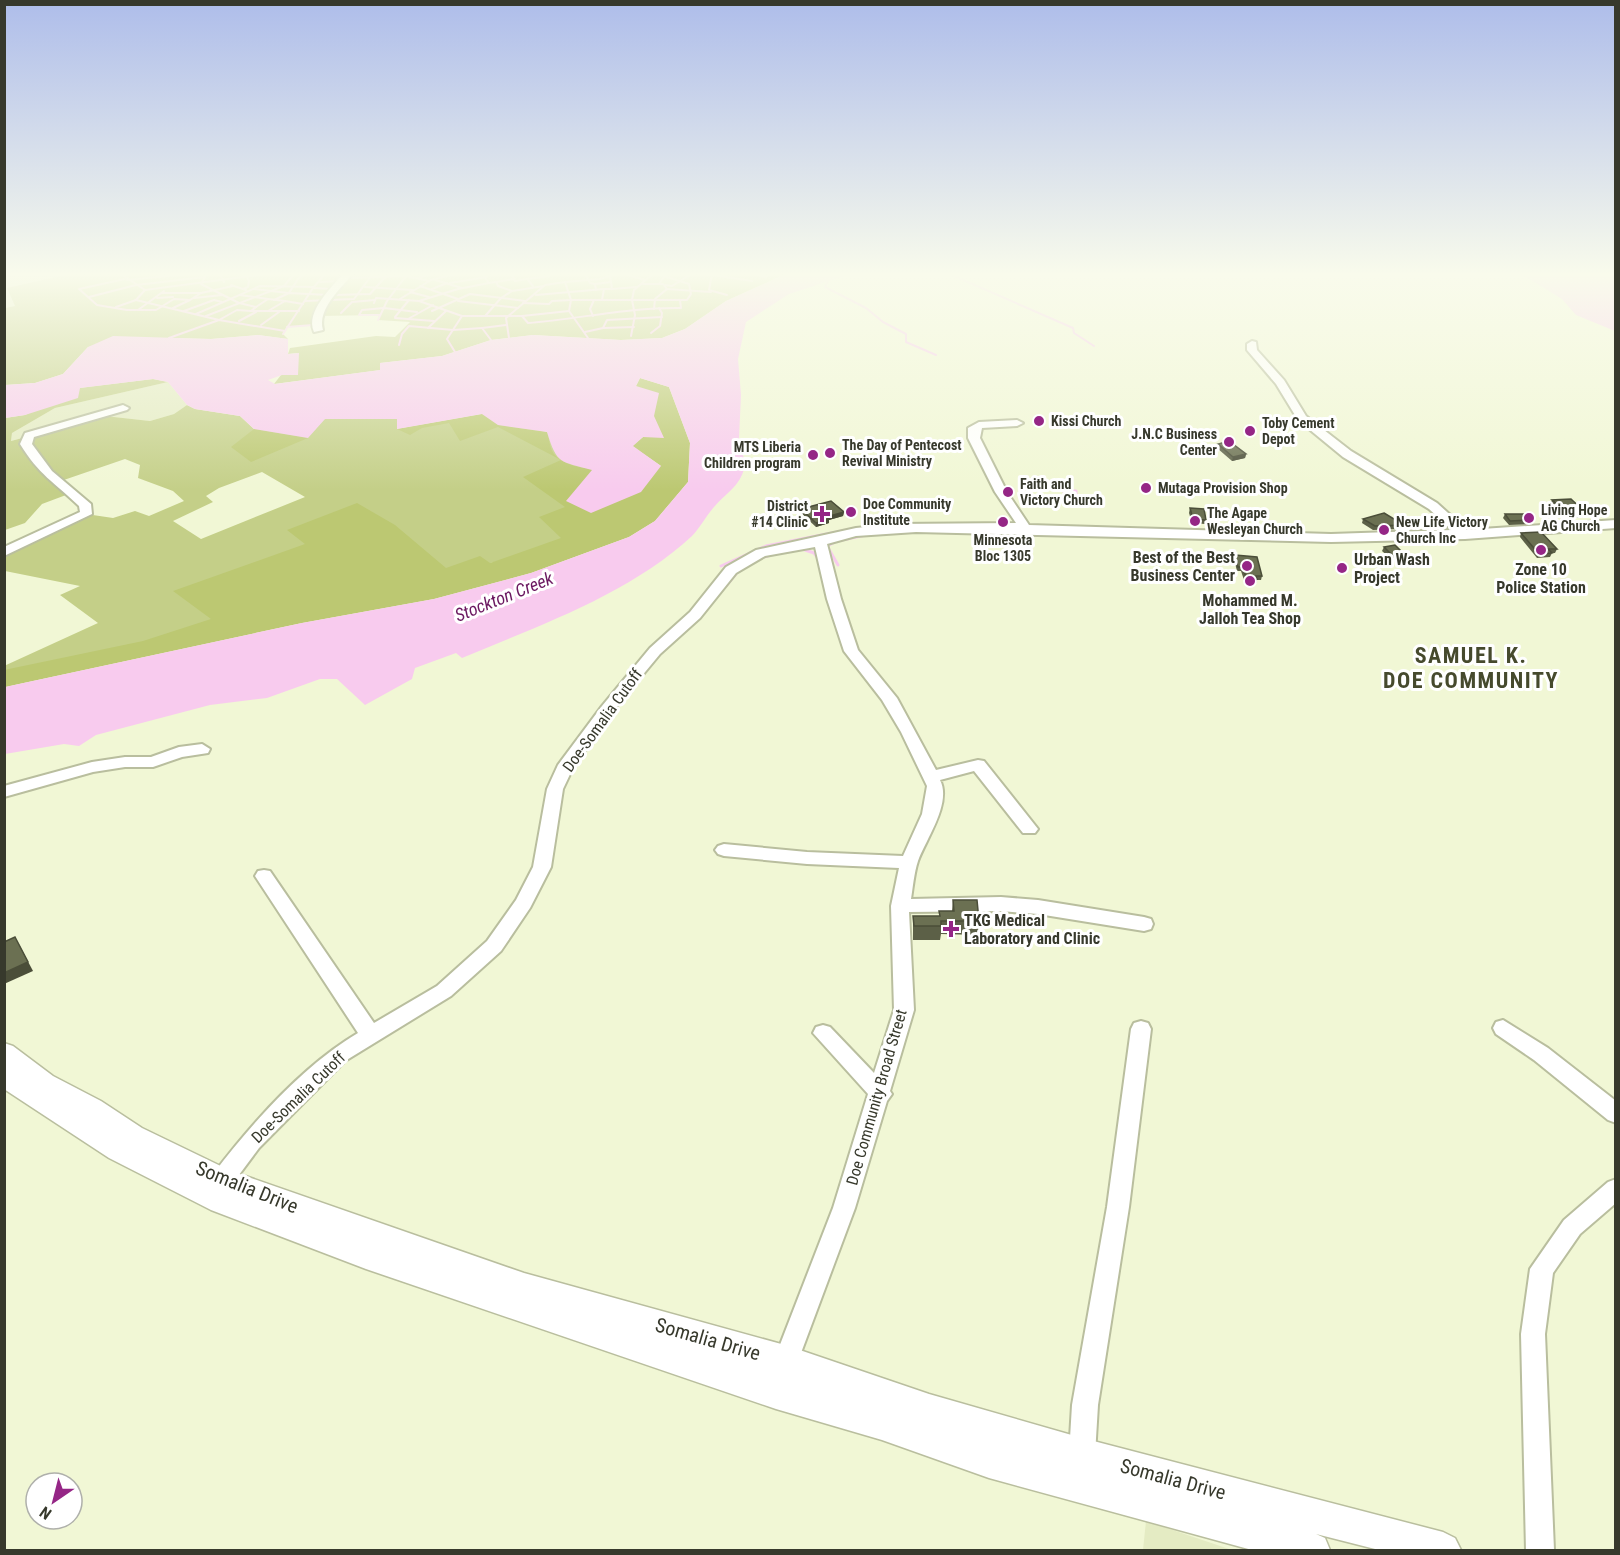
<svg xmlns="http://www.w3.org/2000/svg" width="1620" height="1555" font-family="'Roboto Condensed',sans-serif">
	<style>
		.built { fill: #e4ebc3 }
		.green { fill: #c4cf88; fill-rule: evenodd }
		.forest { fill: #bcc872 }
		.water { fill: #f8cbee }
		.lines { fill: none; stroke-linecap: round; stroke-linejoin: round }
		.stream-far1 { stroke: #f8cbee; stroke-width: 2 }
		.stream { stroke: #f8cbee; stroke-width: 3 }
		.minor-casing { stroke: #b9be9e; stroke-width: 4 }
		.major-casing { stroke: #b9be9e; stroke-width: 3 }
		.minor { fill: #fff; fill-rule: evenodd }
		.major { fill: #fff; fill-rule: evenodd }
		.wall { fill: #5c6047 }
		.shaded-wall { fill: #4b4e39 }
		.building { fill: #6b7052; stroke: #4b4e39; stroke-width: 1.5 }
		.poi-dot { fill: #952686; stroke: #fff; stroke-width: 2 }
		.labels { text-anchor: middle; stroke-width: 6; stroke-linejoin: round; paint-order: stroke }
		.far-poi-label { font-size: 14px; font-weight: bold; fill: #37392c; stroke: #fff; text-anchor: start }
		.poi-label { font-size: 16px; font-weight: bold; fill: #37392c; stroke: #fff; text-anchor: start }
		.street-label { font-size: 16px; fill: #37392c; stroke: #fff }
		.water-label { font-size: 18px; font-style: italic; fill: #6b1860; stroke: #fff }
		.near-street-label { font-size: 20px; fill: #37392c; stroke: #fff }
		.district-label { font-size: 22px; font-weight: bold; letter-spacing: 1.5px; fill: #464a2d; stroke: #fff }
	</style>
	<rect width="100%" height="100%" fill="#f1f7d5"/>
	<g class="built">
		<path d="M5,272H103L8,288L15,306L5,308Z"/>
		<path d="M168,382L187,405L174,414L150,421L105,416L11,441L12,433L55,408Z"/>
		<path d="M1146,1521L1232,1550H1143Z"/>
	</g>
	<g class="green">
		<path d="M78,272H790L726,301L685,329L662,338L621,340L533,335L491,340L442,356L380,363L381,370L274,384L298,353L288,354L290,348L376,336L395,337L410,322L378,320L379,315L317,316L316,325L287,327L283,334L288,339L258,335L211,339L169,338L88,347L63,374L35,383L5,385V308L15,306L7,288Z"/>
		<path d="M153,379L168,382L55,408L12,433L11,441L105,416L150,421L174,414L187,405L195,409L240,416L254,429L325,419H397V429L482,414L547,432L655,521L5,687L4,666L98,623L60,595L80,586L5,571V552L86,514L113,518L135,511L149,516L184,501L173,491L138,478L140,465L125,459L58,482L74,492L42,504L25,523L5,530V418L25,415L79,388ZM262,472L305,497L201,539L173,521L213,502L206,496L219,488Z"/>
	</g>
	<g class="forest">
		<path d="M640,378L669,387L690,443L688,482L655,521L629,537L531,573L434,599L302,623L5,687L4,670L143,641L211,619L173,591L305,544L287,530L357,503L395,525L446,568L480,556L490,563L561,538L539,517L565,507L523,477L561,460L498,427L460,441L449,423L422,428L410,435L397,429L482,414L498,425L547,432C549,438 550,449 554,454C574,478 633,467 661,466L632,446L643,437H663L636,386Z"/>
		<path d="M254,429L308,438L251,462L231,447Z"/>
	</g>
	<g class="water">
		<path d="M790,272H857L789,294L746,322L738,359L741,395L739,438L742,454L745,459C745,483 729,490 714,507C706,516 700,528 692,536C628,595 540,625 462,658L456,653L415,668L412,679L365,705L337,679H320L267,698L210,705L96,735L79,746L64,744L5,754V687L302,623L434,599L531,573L629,537L655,521L688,482L690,443L669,387L640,378L636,386L659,393L654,416L664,438L643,437L633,446L661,466L641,492L591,513L566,501L592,470C560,461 557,465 547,432L498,425L482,414L397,429V419H325L308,438L254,429L240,416L195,409L187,405L168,382L153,379L80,388L78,398L25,415L5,418V385L35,383L63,374L88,347L113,336L211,339L258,335L288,339V354L299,353L298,375H282L268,380L275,384L380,370V363L442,356L491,340L533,335L621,340L662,338L685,329L726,301Z"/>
		<path d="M1518,272H1608L1615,275V331L1576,315L1562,299Z"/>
	</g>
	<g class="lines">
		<g class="stream-far1">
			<path d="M118,272L145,290"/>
			<path d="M208,272L201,284L239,303L256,307L251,311H299"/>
			<path d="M219,272L224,282"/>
			<path d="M584,272L590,283L595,284"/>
			<path d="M693,272L752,281"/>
			<path d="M748,272L765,277L774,272"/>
			<path d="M945,272L1073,328L1074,333L1094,346"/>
			<path d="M621,273L645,280"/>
			<path d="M549,274L568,272"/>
			<path d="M712,274L709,290L727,295"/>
			<path d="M122,275L141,272"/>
			<path d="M347,278L406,276L429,281"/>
			<path d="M418,278L437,272"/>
			<path d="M824,278L828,280L825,287L866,308L883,322L906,334V342L936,355"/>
			<path d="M125,279L79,289L97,305L127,310H156L174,299L190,300L201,293"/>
			<path d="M514,279L515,281L527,279"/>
			<path d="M127,280L207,272"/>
			<path d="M435,280L462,288"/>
			<path d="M319,282L341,281"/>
			<path d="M450,283L487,277"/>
			<path d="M489,283L514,279L511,272"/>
			<path d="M643,284H663L667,289L655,299L654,309"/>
			<path d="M659,284L667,272"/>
			<path d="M231,285L246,290"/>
			<path d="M665,285L672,286L693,273"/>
			<path d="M420,286L458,299"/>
			<path d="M533,286L527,279L550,276"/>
			<path d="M365,287L413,290"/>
			<path d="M313,288L333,289"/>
			<path d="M243,289L248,287L249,281L245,272"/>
			<path d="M254,289L289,293L298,279L306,272L325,274"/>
			<path d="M432,289L447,283"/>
			<path d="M612,289L636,287"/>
			<path d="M667,289L711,292"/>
			<path d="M596,290L595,284L611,282"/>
			<path d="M512,291L544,286"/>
			<path d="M410,292L429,297"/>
			<path d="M162,293H201L233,286"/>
			<path d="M240,295L268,299"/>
			<path d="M536,295L604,289"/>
			<path d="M89,297L136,285L205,277"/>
			<path d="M157,298L173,297"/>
			<path d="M194,298L222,295"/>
			<path d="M332,298L333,295L370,294L386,276"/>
			<path d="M400,299L431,280L463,272"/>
			<path d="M136,300L219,320L237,310L251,311"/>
			<path d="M274,300L289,293L329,295"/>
			<path d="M602,300L604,289H612L610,276"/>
			<path d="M305,301L354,299L374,272"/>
			<path d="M419,301L458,289L489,283L481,272"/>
			<path d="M458,301L518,308"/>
			<path d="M374,303L376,298L419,301L462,316"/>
			<path d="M523,303L549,304L552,301L571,300H687L691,294L689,284L651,272"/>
			<path d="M116,307L136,300L145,290L281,272"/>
			<path d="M256,307L268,299L285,301"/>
			<path d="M173,308L190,300"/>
			<path d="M138,310L164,291"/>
			<path d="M184,311L214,300L222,302"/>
			<path d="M268,311L285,301L303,304"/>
			<path d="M432,311L470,294L525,301"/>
			<path d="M341,313L352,302L375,300"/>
			<path d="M196,314L260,286L314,287"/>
			<path d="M359,315L362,310L384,308L417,312"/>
			<path d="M360,315H380"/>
			<path d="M486,315L501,298L512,291L498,286L496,282"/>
			<path d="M206,316L284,286L296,272"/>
			<path d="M522,316L528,323C579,319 629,307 681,308L680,300"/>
			<path d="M593,316L590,309L594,300"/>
			<path d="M395,317L409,300"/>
			<path d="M395,318L434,321"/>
			<path d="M408,319L433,305"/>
			<path d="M378,320L387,301L409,272"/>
			<path d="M239,321L256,312"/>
			<path d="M261,325L279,312"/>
			<path d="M287,327L313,325L314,322"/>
			<path d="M428,328L446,311"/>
			<path d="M603,328L607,320L662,317"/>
			<path d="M585,332L603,328L634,327"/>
			<path d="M651,333L660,326L662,313L659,308"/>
			<path d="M283,334L313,288L325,274"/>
			<path d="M631,336L635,315L632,300L634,290L654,273"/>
			<path d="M169,338L219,320L285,331"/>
			<path d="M509,338L506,318L545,285L565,282"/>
			<path d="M588,338L569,311L571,300L565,282L600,279L623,272"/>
			<path d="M491,340L482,328L506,325"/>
			<path d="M399,345L402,334L409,326L453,330L482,328"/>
			<path d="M455,352L447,339L462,316H522L569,311"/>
		</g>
		<g class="stream">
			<path d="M1063,491H1076V498L1080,502"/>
			<path d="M1051,526L1092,527"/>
			<path d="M802,549L814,553L819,560"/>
			<path d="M758,559L777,553"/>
			<path d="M838,565L827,546L837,541L866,535"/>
			<path d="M721,566L766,546L847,530"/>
			<path d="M726,586L739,570"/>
		</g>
		<g class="minor-casing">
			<g id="minor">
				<path d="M344,272H354C342,288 317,308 323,330L314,332C305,311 332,288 344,272Z"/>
				<path d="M1252,341L1256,342L1257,350L1284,380L1306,416L1351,451L1437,503L1467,530L1616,520V528L1465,539L1331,542L916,532L856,536L827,544L841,599L858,650L897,698L936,770L978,760L984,761L1038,829L1035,833H1023L974,771L940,780C952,803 926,839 918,861C914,873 913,887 911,899L1001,897L1038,900L1144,917L1151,919L1153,924L1151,929L1144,931L1038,914L1001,911L909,912L914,1010L890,1091L892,1094L887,1101L855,1208L792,1377L783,1380L774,1377L771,1368L833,1208L868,1094L813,1033L816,1027L823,1025L830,1027L874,1073L894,1010L891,906L899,868L807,864L724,856L718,854L715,850L718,846L724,844L807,852L903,856L922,814L927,786L901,732L882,700L844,651L827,599L815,547L765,556L736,573L700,618L660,654L612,712L572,770L563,789L551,867L530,908L501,951L451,996L345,1061L259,1148L230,1187L222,1190L214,1187L211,1180L214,1173C252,1123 304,1065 358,1033L255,876L258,871L264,870L270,871L374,1023L437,986L487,941L516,900L533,867L547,789L558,765L602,706L650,648L690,612L726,567L756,550L856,528L895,524L1016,523L995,492L968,438V428L979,422L1017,420L1023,423L1017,426L982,428L980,438L1007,492L1029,525L1331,534L1452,530L1429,509L1343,457L1298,420L1276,384L1247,350V344Z"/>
				<path d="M123,405L129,408L127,410L34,437L32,444L52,471L91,504L92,514L4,556V547L80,512L79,506C54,482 39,475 20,444L25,433Z"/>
				<path d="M202,744L210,749L208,753L182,757L153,767H125L93,772L4,797V786L92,762L125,757H151L179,747Z"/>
				<path d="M1503,1020L1548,1048L1616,1101V1123L1608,1120L1534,1060L1496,1034L1493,1028L1496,1022Z"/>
				<path d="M1141,1021L1148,1023L1151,1029L1129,1207L1098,1405L1095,1455L1091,1464L1082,1468L1073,1464L1069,1455L1072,1405L1107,1207L1131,1029L1134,1023Z"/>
				<path d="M1616,1179V1203L1580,1234L1553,1273L1545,1334L1554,1550H1526L1521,1334L1530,1269L1564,1220L1608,1182Z"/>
			</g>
		</g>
		<g class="major-casing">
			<path id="major" d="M4,1043L13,1046L53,1076L101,1101L142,1128L231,1171L524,1273L785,1345L929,1394L1082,1438L1443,1532L1455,1538L1461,1550H1379L1316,1534L1325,1538L1330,1550H1252L989,1478L882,1440L776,1409L366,1269L211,1210L109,1158L4,1089Z"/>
		</g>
		<use href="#minor" class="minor"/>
		<use href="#major" class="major"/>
	</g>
	<g class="wall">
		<path d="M1218,444L1246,454L1245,458L1232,461L1217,448Z"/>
		<path d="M1552,500L1586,513L1584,517L1567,518L1550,504Z"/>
		<path d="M1190,508L1206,520L1205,524L1192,523L1189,513Z"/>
		<path d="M801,509L844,512L843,516L829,520V523L816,527L801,513Z"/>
		<path d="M1505,514L1530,520L1529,524L1509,525L1503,518Z"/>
		<path d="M1363,519L1404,525L1402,529L1373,530L1362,523Z"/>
		<path d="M1521,533L1557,549L1555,553H1552L1550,557L1537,558L1520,537Z"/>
		<path d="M1384,547L1405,555L1404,559L1392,560L1382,551Z"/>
		<path d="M1235,555L1262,576L1261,580H1257L1256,583H1245L1241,571H1237L1234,559Z"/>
		<path d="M953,900L979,921L978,935L941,934L940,940H913V916H939V911H952Z"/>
	</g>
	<g class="shaded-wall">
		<path d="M1246,454L1245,458L1232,461L1233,457Z"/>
		<path d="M844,512L843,516L829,520V523L816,527V523L826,517Z"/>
		<path d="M15,937L33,971L4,984V973Z"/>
	</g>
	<g class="building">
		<path d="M1229,441L1246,454L1233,457L1218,444Z"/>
		<path d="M1571,499L1586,513L1569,514L1552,500Z"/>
		<path d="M831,501L844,512L826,517L829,519L816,523L801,509Z"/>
		<path d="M1190,508L1204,509L1206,520L1193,519Z"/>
		<path d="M1384,513L1404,525L1375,526L1363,519Z"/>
		<path d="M1505,514H1525L1530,520L1510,521Z"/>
		<path d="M1541,532L1557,549H1548L1552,553L1539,554L1521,533Z"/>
		<path d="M1395,545L1405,555L1393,556L1384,547Z"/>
		<path d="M1235,555L1257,557L1262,576H1256L1257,579H1247L1242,567H1238Z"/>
		<path d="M953,900H977L979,921H941V926H914L913,916H940L939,911H954Z"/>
		<path d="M15,937L28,962L4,973V942Z"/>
	</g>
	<linearGradient id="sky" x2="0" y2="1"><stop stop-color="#aebdea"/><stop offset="0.56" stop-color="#f9fbec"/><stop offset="1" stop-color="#f9fbec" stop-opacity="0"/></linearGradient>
	<rect width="1620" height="490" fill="url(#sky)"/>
	<g class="poi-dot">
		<circle cx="1039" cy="421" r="6"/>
		<circle cx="1250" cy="431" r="6"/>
		<circle cx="1229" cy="442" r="6"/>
		<circle cx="830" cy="453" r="6"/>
		<circle cx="813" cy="455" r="6"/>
		<circle cx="1146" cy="488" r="6"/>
		<circle cx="1008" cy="492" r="6"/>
		<circle cx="851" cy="512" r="6"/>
		<path d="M819 505h6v6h6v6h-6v6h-6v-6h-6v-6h6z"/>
		<circle cx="1529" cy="518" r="6"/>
		<circle cx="1195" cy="521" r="6"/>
		<circle cx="1003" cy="522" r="6"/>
		<circle cx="1384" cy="530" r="6"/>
		<circle cx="1541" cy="550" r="6"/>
		<circle cx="1247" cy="566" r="6"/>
		<circle cx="1342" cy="568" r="6"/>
		<circle cx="1250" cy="581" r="6"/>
		<path d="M948 920h6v6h6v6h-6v6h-6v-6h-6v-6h6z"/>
	</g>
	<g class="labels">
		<g class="far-poi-label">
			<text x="1051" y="426">Kissi Church</text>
			<text x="1262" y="428">Toby Cement<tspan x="1262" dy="16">Depot</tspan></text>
			<text x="1217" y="439" text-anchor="end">J.N.C Business<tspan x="1217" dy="16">Center</tspan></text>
			<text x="842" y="450">The Day of Pentecost<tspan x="842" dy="16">Revival Ministry</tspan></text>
			<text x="801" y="452" text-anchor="end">MTS Liberia<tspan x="801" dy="16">Children program</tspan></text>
			<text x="1020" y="489">Faith and<tspan x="1020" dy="16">Victory Church</tspan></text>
			<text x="1158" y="493">Mutaga Provision Shop</text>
			<text x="863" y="509">Doe Community<tspan x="863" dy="16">Institute</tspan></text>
			<text x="808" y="511" text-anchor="end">District<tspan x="808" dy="16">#14 Clinic</tspan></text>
			<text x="1541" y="515">Living Hope<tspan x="1541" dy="16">AG Church</tspan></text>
			<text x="1207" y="518">The Agape<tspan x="1207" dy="16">Wesleyan Church</tspan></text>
			<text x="1396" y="527">New Life Victory<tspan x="1396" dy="16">Church Inc</tspan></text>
			<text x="1003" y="545" text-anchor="middle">Minnesota<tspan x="1003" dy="16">Bloc 1305</tspan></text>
		</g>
		<g class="poi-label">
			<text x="1235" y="563" text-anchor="end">Best of the Best<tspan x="1235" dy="18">Business Center</tspan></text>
			<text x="1354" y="565">Urban Wash<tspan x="1354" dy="18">Project</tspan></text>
			<text x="1541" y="575" text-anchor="middle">Zone 10<tspan x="1541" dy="18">Police Station</tspan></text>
			<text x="1250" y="606" text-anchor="middle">Mohammed M.<tspan x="1250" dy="18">Jalloh Tea Shop</tspan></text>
			<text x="964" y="926">TKG Medical<tspan x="964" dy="18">Laboratory and Clinic</tspan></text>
		</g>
		<g class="street-label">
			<text transform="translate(602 720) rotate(-54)" y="6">Doe-Somalia Cutoff</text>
			<text transform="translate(298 1097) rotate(-44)" y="6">Doe-Somalia Cutoff</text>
			<text transform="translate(876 1097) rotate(-74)" y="6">Doe Community Broad Street</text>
		</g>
		<g class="water-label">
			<text transform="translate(504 597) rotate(-22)" y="6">Stockton Creek</text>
		</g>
		<g class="near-street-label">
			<text transform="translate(247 1187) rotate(22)" y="7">Somalia Drive</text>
			<text transform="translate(708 1339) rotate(16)" y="7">Somalia Drive</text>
			<text transform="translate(1173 1479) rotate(15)" y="7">Somalia Drive</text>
		</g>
		<g class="district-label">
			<text x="1471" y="663">SAMUEL K.<tspan x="1471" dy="25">DOE COMMUNITY</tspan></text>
		</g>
	</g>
	<rect width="1620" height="1555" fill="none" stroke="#37392c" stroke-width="12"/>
	<g transform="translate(54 1501) rotate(215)"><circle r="28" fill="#ffffff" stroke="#afb0ab" stroke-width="1.5"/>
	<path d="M0-4.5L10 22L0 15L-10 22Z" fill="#952686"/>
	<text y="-9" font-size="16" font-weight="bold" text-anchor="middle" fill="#37392c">N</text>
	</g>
</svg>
